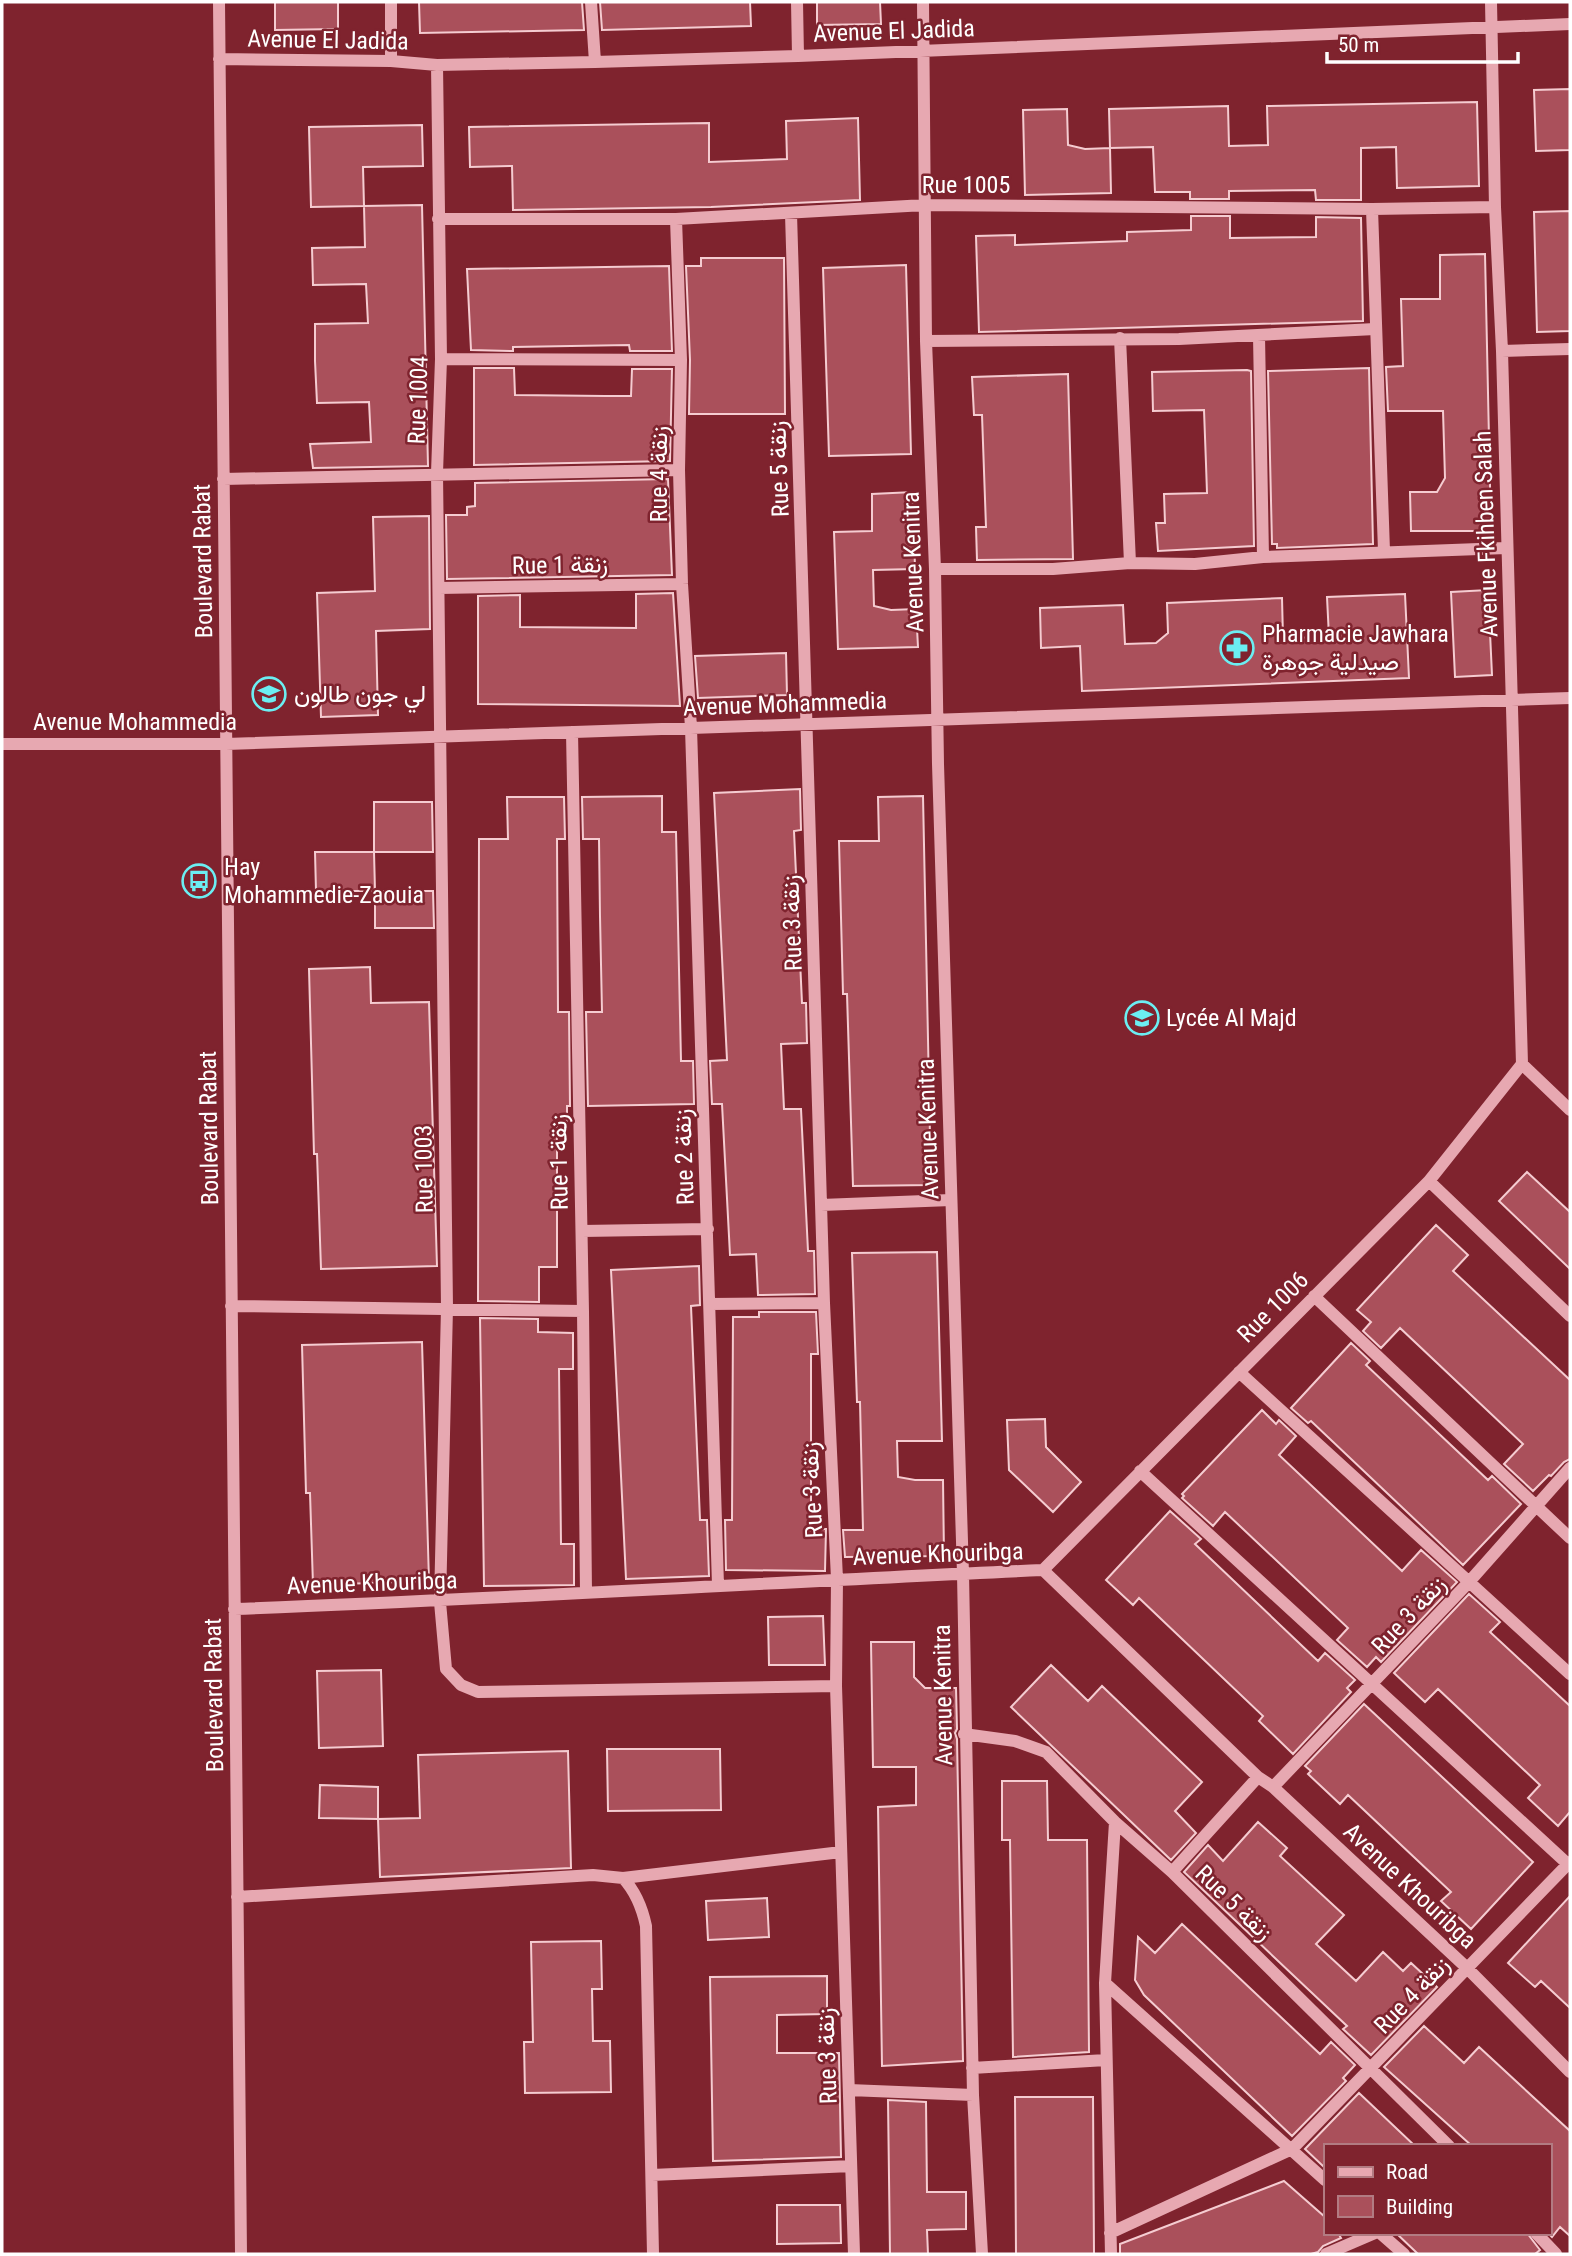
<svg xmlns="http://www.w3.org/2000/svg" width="1572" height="2256" viewBox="0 0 1572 2256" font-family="'Roboto Condensed',Vazirmatn,sans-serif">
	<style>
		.building { fill: #aa505b; stroke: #f5ccd1; stroke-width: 2 }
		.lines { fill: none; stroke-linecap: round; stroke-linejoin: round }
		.minor { stroke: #e7a8b1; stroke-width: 12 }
		.labels { text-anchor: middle; stroke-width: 5; stroke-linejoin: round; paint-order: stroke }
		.street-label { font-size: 24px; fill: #fff; stroke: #7f232e }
		.poi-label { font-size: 24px; fill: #fff; stroke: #7f232e; text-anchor: start }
	</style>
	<rect width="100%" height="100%" fill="#7f232e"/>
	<path class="building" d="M275,2H338V29L275,30Z
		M419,2H582L584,30L420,33Z
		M600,2H750L751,26L602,30Z
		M817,2H880L881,24L817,25Z
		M1570,89V150L1536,151L1534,90Z
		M1477,102L1479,186L1397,188L1396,147L1361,148V200H1316L1315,190L1229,191V199H1190V192H1155L1153,147L1110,148L1109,109L1228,106L1229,146L1268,145L1267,106Z
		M1067,109L1068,145L1085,149L1110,148L1111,193L1025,195L1023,110Z
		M858,118L860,200L711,207L513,210L512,166L470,167L469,127L709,123V162L787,159L786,121Z
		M422,125L423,166L363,167L364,206L311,207L309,127Z
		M422,205L428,466L313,468L310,444L371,442L369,402L317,403L315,361V324L368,323L366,284L313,285L312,248L365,247L364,206Z
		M1570,211V331L1537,332L1534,212Z
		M1191,216H1230V238L1316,237V217L1361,218L1363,321L979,332L976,236L1015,235V245L1127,241V232L1191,230Z
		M1485,254L1491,531H1411L1410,492H1437L1445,478L1443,411H1388L1386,367L1403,366L1401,299H1440V255Z
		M701,258H784L785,414H689L690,360L686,266H701Z
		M906,265L911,454L829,456L823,268Z
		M669,266L672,351H630L629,345L513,347V351L471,350L467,269Z
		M474,368H514L515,395L605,396H631L632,369H672L670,461L474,465Z
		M1369,368L1373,544L1277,548V544H1272L1268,371Z
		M1247,370L1251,371L1254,546L1158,551L1156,523H1165L1164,494L1207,493L1206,464L1204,410L1153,411L1152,372Z
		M1068,374L1073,559L977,560L976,527H986L982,415H974L972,377Z
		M668,479L672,575L447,579L446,515H467V507L475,506V483Z
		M913,492L915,569L873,570L874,606L891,610L916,609L918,647L838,649L834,532L872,531V494Z
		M429,516L430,629L376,631L378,715L321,717L317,593L375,591L373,517Z
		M1488,590L1492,675L1455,677L1451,592Z
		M673,593L680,706L478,704V596L520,595V627L636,628V594Z
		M1405,594L1409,678L1082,691L1080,646L1041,648L1040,608L1123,605L1125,644L1156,643L1168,633L1167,603L1282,598L1283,638L1329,637L1327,597Z
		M786,653L787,695L698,698L695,656Z
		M800,789L801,830L794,831L802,1003H806L807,1043L781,1044L784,1109H801L808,1251H814L815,1294L758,1295L756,1254L730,1255L722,1104H712L710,1061L727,1060L714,793Z
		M662,796V832H676L681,1061H693L694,1104L588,1106L586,1012H602L600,916L599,839H583L582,797Z
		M923,796L931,1185L853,1186L847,994H843L839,841H879L878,797Z
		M507,797H564L565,839H557L558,1012H569L570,1106H567V1123L557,1122V1267H539V1302L478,1301L479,839H508Z
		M374,802H432L433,852H374Z
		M315,852H374L375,891H316Z
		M375,891H433L434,928H375Z
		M370,967L371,1003L429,1002L437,1266L321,1269L317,1154H314L309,969Z
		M1527,1172L1570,1212V1269L1499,1201Z
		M1436,1225L1468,1255L1453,1271L1570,1380V1459L1564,1462L1551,1476L1549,1475L1533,1491L1504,1464L1523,1444L1400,1328L1381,1348L1363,1331L1371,1322L1357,1310Z
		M937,1252L942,1441H897L898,1477L915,1480H943L944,1556L845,1557L843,1530H863L860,1402H857L852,1253Z
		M699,1266L700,1305L691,1306L700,1520H707L709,1576L626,1579L611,1270Z
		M759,1312H816L818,1354H811V1529H826L825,1571L726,1570L725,1520H732L733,1317H759Z
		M480,1318L538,1319V1332L573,1333V1369H559L561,1544H574V1585L484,1586Z
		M422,1342L429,1581L313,1585L310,1493H306L302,1345Z
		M1351,1343L1370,1361L1366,1365L1488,1480L1492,1476L1521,1504L1463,1565L1311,1421L1308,1423L1291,1408Z
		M1262,1410L1276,1424L1279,1420L1296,1436L1279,1455L1402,1571L1421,1550L1457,1582L1381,1662L1376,1657L1367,1667L1337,1640L1348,1628L1225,1512L1213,1526L1182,1498L1184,1496L1182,1494Z
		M1045,1419L1046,1447L1081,1482L1053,1512L1009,1470L1007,1420Z
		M1170,1511L1201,1539L1195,1544L1318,1661L1325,1653L1355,1680L1347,1688L1351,1692L1293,1754L1259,1721L1263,1716L1139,1598L1133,1605L1106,1580Z
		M1469,1594L1500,1622L1490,1632L1570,1706V1812L1558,1826L1528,1798L1540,1785L1438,1689L1425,1702L1394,1673Z
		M823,1616L825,1665H769L768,1617Z
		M871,1642H914V1677L925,1688H956L957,1729L955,1733L957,1739L963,2061L882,2066L878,1807L916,1805V1767H873Z
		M1051,1665L1088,1701L1102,1686L1202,1782L1175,1811L1196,1833L1171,1860L1011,1707Z
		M381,1670L383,1746L319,1748L317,1671Z
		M1364,1704L1533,1862L1471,1929L1441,1901L1451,1892L1348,1795L1340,1804L1308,1774L1311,1771L1305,1766Z
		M607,1749H720L721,1810L608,1811Z
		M568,1751L571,1868L380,1877L378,1819L420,1818L418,1755Z
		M1002,1781H1047L1048,1840H1087L1089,2052L1013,2057L1010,1840H1002Z
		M320,1785L378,1787V1819L319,1818Z
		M1258,1822L1287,1848L1280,1856L1344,1915L1316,1944L1356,1981L1383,1952L1403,1971L1411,1963L1437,1987L1371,2055L1343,2029L1347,2026L1184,1872L1208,1845L1223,1861Z
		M1570,1896V2008L1541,1981L1535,1987L1508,1963Z
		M767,1898L769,1937L708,1940L706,1901Z
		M1182,1924L1320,2054L1331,2042L1355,2065L1343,2078L1346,2081L1292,2136L1144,1995L1135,1980L1138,1937L1155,1953Z
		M601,1941L602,1989H592L593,2041H610L611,2092L525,2093L524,2042H533L531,1942Z
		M827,1976V2014L777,2015V2053H839L841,2157L713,2161L710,1977Z
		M1424,2026L1464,2063L1479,2047L1570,2131V2236L1560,2227L1552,2237L1548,2233L1549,2146H1472L1384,2067Z
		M1359,2093L1415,2146H1325V2168L1305,2149Z
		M1015,2097H1093L1094,2254H1016Z
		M888,2100L926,2102L927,2192H966V2229L927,2230L928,2254H890Z
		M1284,2181L1325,2217V2233H1338L1341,2238L1323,2246L1318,2252L1311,2254H1120V2244Z
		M777,2205H840L841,2243L777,2244Z
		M1396,2233H1527L1540,2250L1535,2254H1418Z"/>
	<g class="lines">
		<path class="minor" d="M219,2L241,2254
			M391,2V61
			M591,2L595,62
			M797,2L798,56
			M923,2L926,341L935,569L938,764L963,1574L973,2095L982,2254
			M1491,2L1495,207L1502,351L1522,1064
			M219,59L391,61L437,65L595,62L798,56L1570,24
			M437,65L441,359L437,473L447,1308L440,1602L446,1669L461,1685L478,1692L836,1686
			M1372,209L1384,551
			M791,214L824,1303L837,1579L836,1686L854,2254
			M438,219H676L925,205L1372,209L1495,207
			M676,219L681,360L679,470L682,584L691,728L718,1585
			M1259,336L1263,557
			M1120,338L1130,563
			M926,341L1179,339L1375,329
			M1502,351L1570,349
			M441,359L681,360
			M223,479L679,470
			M935,569H1053L1130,563L1195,564L1263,557L1506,548
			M439,588L682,584
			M572,732L583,1311L586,1592
			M2,744H226L1570,698
			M1522,1064L1570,1110
			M1429,1181L1570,1316
			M821,1205L951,1200
			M582,1231L708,1229
			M1314,1296L1570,1538
			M710,1304L824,1303
			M231,1306L583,1311
			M1239,1372L1570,1674
			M1140,1471L1570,1866
			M1043,1570L1429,1181L1522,1064
			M234,1609C504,1599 773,1582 1043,1570L1258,1777L1273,1787L1467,1968L1570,2072
			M964,1734L1015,1741L1046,1752L1115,1822L1172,1872L1449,2146
			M1273,1787L1469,1582L1570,1468
			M1172,1872L1258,1777
			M623,1878L841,1852
			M237,1897L593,1875L623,1878C636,1892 642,1907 646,1926L653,2254
			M1105,1983L1325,2180
			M972,2068L1106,2060
			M849,2090L973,2095
			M652,2175L851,2166
			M1110,2233L1292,2149L1570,1862
			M1380,2233L1404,2254
			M1536,2233L1556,2254
			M1111,2254L1105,1983L1115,1822
			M1326,2254L1375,2233"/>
	</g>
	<defs>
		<symbol id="pharmacy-ring" viewBox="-11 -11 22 22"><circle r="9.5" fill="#7f232e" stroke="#6beef2" stroke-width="1.5"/><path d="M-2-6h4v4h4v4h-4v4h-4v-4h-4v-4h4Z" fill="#6beef2"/></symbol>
		<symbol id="school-ring" viewBox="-11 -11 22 22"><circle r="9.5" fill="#7f232e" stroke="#6beef2" stroke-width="1.5"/><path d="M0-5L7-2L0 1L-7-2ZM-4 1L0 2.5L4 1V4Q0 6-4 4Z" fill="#6beef2"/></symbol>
		<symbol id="bus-ring" viewBox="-11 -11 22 22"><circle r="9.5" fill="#7f232e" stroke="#6beef2" stroke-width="1.5"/><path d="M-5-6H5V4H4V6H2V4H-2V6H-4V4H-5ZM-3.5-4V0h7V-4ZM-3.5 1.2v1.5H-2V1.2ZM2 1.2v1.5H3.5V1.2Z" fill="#6beef2"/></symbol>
	</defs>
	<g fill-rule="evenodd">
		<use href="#pharmacy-ring" x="1218" y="629" width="38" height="38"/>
		<use href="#school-ring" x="250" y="675" width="38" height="38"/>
		<use href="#bus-ring" x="180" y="862" width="38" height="38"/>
		<use href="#school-ring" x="1123" y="999" width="38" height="38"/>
	</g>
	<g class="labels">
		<g class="street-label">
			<text transform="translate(894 31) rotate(-2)" y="8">Avenue El Jadida</text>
			<text transform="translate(328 40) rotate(1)" y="8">Avenue El Jadida</text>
			<text x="966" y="193">Rue 1005</text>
			<text transform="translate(418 400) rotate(-88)" y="8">Rue 1004</text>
			<text transform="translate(779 469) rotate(-92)" y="8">Rue 5 زنقة</text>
			<text transform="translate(659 474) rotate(-90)" y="8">Rue 4 زنقة</text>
			<text transform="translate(1486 534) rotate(-92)" y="8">Avenue Fkihben Salah</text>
			<text transform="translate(203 561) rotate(-91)" y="8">Boulevard Rabat</text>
			<text transform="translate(913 562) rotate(-92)" y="8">Avenue Kenitra</text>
			<text transform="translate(560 565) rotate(-1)" y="8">Rue 1 زنقة</text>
			<text transform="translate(785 704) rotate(-2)" y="8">Avenue Mohammedia</text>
			<text x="135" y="730">Avenue Mohammedia</text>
			<text transform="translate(792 923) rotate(-92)" y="8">Rue 3 زنقة</text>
			<text transform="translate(209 1128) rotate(-91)" y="8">Boulevard Rabat</text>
			<text transform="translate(928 1129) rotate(-92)" y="8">Avenue Kenitra</text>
			<text transform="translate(684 1157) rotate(-92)" y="8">Rue 2 زنقة</text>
			<text transform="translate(559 1162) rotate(-91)" y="8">Rue 1 زنقة</text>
			<text transform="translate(424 1169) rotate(-91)" y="8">Rue 1003</text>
			<text transform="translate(1273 1307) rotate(-45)" y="8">Rue 1006</text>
			<text transform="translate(812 1490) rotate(-93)" y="8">Rue 3 زنقة</text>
			<text transform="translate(938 1554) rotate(-2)" y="8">Avenue Khouribga</text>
			<text transform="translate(372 1583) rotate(-2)" y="8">Avenue Khouribga</text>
			<text transform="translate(1409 1615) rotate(-47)" y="8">Rue 3 زنقة</text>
			<text transform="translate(214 1695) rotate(-91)" y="8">Boulevard Rabat</text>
			<text transform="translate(943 1695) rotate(-91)" y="8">Avenue Kenitra</text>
			<text transform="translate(1410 1886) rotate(43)" y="8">Avenue Khouribga</text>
			<text transform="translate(1234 1903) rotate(44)" y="8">Rue 5 زنقة</text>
			<text transform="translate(1412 1995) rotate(-46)" y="8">Rue 4 زنقة</text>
			<text transform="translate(827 2056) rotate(-92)" y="8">Rue 3 زنقة</text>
		</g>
		<g class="poi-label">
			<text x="1262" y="642">Pharmacie Jawhara<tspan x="1262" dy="28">صيدلية جوهرة</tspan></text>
			<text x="294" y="702">لي جون طالون</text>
			<text x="224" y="875">Hay<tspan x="224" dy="28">Mohammedie-Zaouia</tspan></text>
			<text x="1166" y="1026">Lycée Al Majd</text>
		</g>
	</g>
	<rect width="1572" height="2256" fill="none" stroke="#ffffff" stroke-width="7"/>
	<rect x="1324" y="2144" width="228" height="91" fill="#7f232e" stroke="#b27b82" stroke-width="2"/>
	<rect x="1338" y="2167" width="35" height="10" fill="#e7a8b1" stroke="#b27b82" stroke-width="2"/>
	<text x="1386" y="2179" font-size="21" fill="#ffffff">Road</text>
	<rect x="1338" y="2196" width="35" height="21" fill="#aa505b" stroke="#b27b82" stroke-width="2"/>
	<text x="1386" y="2214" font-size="21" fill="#ffffff">Building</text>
	<path d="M1327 52v10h191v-10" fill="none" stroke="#ffffff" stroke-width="3.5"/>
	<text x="1338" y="52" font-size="21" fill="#ffffff" stroke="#7f232e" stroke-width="5" paint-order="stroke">50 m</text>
</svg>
